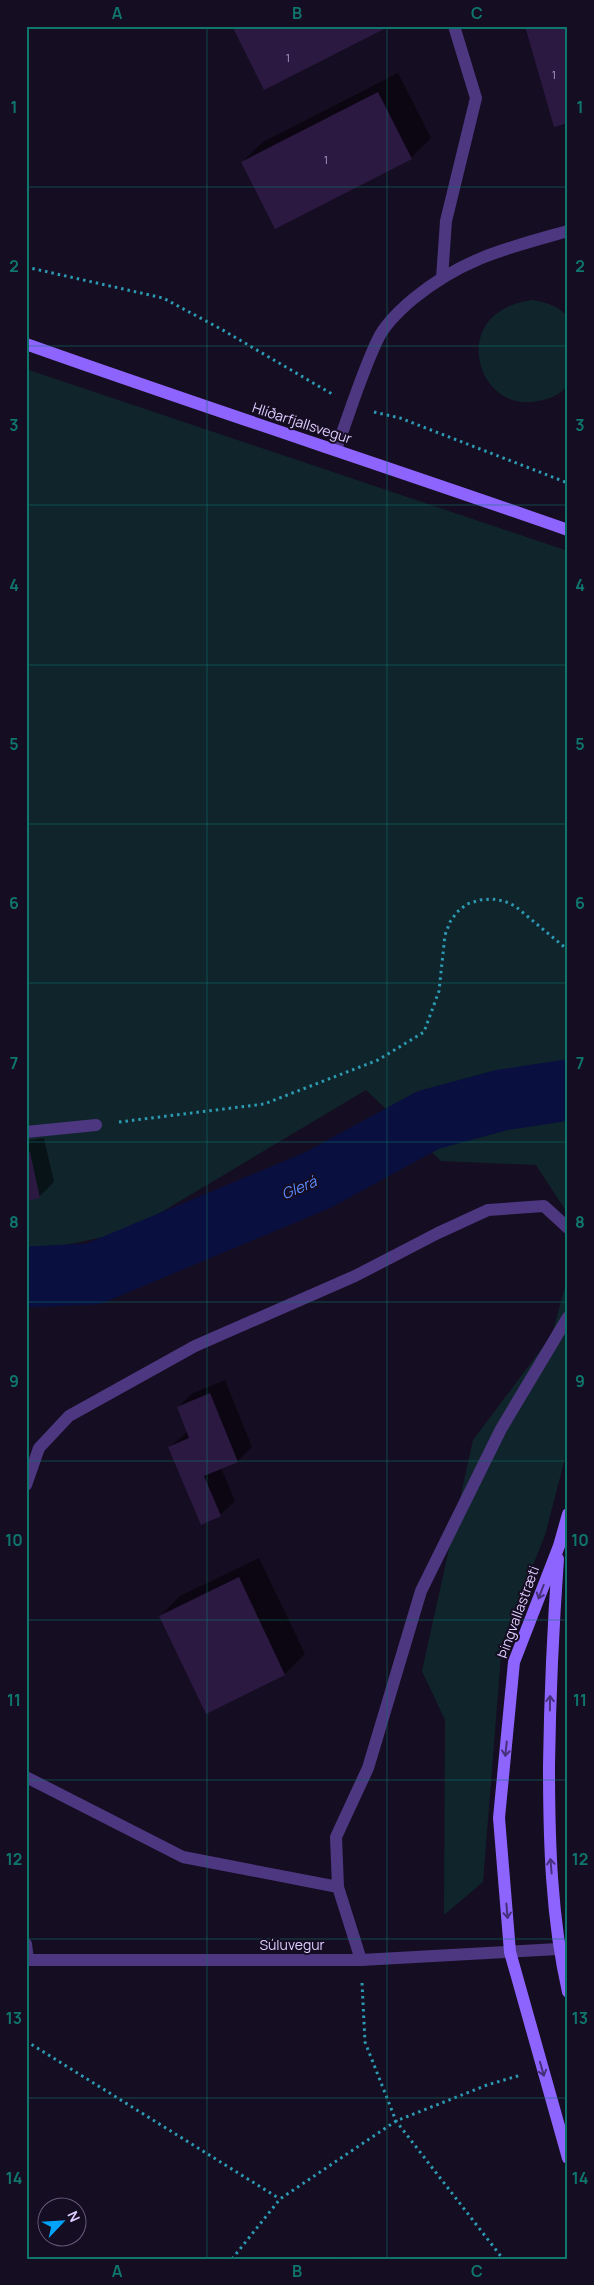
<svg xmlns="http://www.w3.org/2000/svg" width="594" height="2285" viewBox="0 0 594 2285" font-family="Manrope,sans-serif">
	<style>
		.green { fill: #10252b }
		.shadow { fill: #0007 }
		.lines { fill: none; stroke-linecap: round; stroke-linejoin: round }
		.river { stroke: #090f3e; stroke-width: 61 }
		.building { fill: #2b1942 }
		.path { stroke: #2d9ab3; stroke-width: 3; stroke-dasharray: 2.5 4; stroke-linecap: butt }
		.service { stroke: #4c3780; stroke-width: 12 }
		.minor { stroke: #4c3780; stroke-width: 12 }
		.tertiary { stroke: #4c3780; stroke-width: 12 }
		.secondary { stroke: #8e64ff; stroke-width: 12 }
		.oneway { stroke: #45307a }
		.grid { fill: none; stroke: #0f766e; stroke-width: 1; stroke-opacity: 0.55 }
		.labels { text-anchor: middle; stroke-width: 4; stroke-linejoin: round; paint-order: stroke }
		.number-label { font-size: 11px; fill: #b2a0d0 }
		.street-label { font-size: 14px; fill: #dfcdff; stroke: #150d21 }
		.water-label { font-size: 15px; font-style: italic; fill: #5b8bff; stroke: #150d21 }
		.neatline { fill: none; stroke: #0f766e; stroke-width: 2 }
		.grid-label { font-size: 16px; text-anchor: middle; font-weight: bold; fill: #0f766e }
	</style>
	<rect width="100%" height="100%" fill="#150d21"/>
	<path class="green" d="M532,300C545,302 559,306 568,317V385C560,395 550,399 538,401C477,415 445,312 532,300Z
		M26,369L568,551V1214L536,1165L441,1161L366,1090L128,1232L26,1253Z
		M568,1275V1447L545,1535L502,1643L483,1882L444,1915L445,1720L422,1671L473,1440L552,1335Z"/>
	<path class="shadow" d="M398,73L431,138L411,158L242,162L263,142Z
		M44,1138L54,1182L39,1197L26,1199V1141Z
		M225,1380L252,1447L238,1461L221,1468L235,1501L220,1515L170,1447L188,1431L178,1407L193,1393Z
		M259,1558L305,1654L285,1674L207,1712L160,1616L180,1596Z
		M344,2256L348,2259H340Z"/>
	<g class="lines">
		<path class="river" d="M26,1277L93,1274L318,1180L428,1120L502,1100L568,1090"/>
	</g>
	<path class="building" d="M232,26H390L264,90Z
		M525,26H568V123L554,127Z
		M378,92L412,159L275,229L241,162Z
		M26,1152H30L40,1198L26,1201Z
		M210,1393L238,1462L204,1476L221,1516L201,1525L168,1447L189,1438L177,1407Z
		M239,1577L285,1675L206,1714L159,1616Z"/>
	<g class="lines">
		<path class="path" d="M26,267L163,298L221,329L332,394
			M374,412L400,418L568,483
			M119,1122L264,1104L378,1060L424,1032L439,991L445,935L450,922L457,912L467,904L480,900L492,899L504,901L515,906L568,950
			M362,1983L365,2042L396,2121L503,2259
			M26,2041L280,2199
			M232,2259L280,2199L396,2121L487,2085L521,2075"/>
		<path class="service" d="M442,278L446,221L476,98L454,26
			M26,1485L39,1448L69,1416L195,1346L355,1276L438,1233L488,1210L544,1206L568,1228
			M26,1777L183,1857L338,1887
			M26,1944L28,1960
			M361,1960L338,1887L336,1837L368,1768L421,1591L501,1429L568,1317"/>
		<path class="minor" d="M336,449C350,413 361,374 378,339C385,324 400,310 413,299C463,258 507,248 568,231
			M26,1132L96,1125"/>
		<path class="tertiary" d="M26,1960H361L558,1949"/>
		<path class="secondary" d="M26,344C206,408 388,467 568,530
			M568,1514L559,1546L514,1662L499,1818L510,1952L568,2158
			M558,1559C553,1628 550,1696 549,1765C549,1841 551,1917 568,1992"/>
	</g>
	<defs><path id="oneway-shaft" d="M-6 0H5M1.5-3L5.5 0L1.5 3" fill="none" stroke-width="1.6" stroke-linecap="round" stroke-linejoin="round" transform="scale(1.25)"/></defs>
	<g class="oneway">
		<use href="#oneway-shaft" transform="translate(541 1592) rotate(111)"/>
		<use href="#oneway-shaft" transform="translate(550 1703) rotate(-89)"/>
		<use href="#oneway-shaft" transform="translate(506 1749) rotate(96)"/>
		<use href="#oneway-shaft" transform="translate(551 1866) rotate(-95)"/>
		<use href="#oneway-shaft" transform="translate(507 1911) rotate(85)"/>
		<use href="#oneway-shaft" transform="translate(542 2069) rotate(74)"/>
	</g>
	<path class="grid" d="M207,26V2259M387,26V2259M26,187H568M26,346H568M26,505H568M26,665H568M26,824H568M26,983H568M26,1142H568M26,1302H568M26,1461H568M26,1620H568M26,1780H568M26,1939H568M26,2098H568"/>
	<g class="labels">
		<g class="number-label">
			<text x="288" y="62">1</text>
			<text x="554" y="79">1</text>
			<text x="326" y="164">1</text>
		</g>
		<g class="street-label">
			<text transform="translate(302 423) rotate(18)" y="5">Hlíðarfjallsvegur</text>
			<text transform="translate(518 1612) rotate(-70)" y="5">Þingvallastræti</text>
			<text x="292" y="1950">Súluvegur</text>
		</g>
		<g class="water-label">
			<text transform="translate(299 1188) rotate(-23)" y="5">Glerá</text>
		</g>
	</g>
	<rect width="594" height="2285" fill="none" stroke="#150d21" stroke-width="55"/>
	<g transform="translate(62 2222) rotate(65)"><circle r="24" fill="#150d21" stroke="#665a7a"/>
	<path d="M0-4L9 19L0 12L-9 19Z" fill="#00a3f8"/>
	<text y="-8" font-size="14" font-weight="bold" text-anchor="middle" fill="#dfcdff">N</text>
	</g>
	<rect x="28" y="28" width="538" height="2230" class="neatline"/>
	<g class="grid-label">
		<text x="117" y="19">A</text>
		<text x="297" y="19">B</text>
		<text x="477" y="19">C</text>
		<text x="14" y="113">1</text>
		<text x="580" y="113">1</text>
		<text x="14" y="272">2</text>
		<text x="580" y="272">2</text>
		<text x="14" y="431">3</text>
		<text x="580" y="431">3</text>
		<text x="14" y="591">4</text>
		<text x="580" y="591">4</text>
		<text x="14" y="750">5</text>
		<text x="580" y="750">5</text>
		<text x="14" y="909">6</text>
		<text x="580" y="909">6</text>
		<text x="14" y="1069">7</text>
		<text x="580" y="1069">7</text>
		<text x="14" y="1228">8</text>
		<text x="580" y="1228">8</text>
		<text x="14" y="1387">9</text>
		<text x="580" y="1387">9</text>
		<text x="14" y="1546">10</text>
		<text x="580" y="1546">10</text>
		<text x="14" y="1706">11</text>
		<text x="580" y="1706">11</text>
		<text x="14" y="1865">12</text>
		<text x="580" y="1865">12</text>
		<text x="14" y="2024">13</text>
		<text x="580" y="2024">13</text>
		<text x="14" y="2184">14</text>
		<text x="580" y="2184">14</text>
		<text x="117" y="2277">A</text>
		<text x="297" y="2277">B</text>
		<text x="477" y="2277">C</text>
	</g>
</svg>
